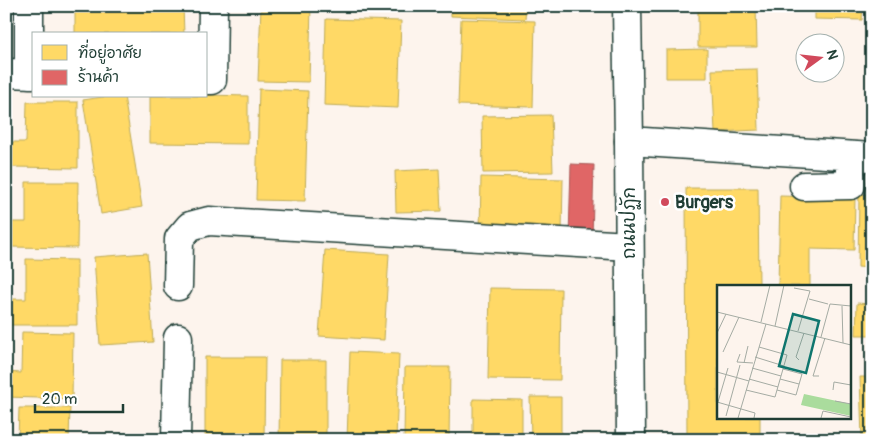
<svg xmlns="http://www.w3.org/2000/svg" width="878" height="446" viewBox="0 0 878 446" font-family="Pangolin,'Playpen Sans Thai',sans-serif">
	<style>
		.homes { fill: #ffd966; stroke: #bcaa57 }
		.shops { fill: #e06666; stroke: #a65a57 }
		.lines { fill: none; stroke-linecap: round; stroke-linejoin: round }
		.minor-casing { stroke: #1f3d34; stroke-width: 31 }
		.major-casing { stroke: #1f3d34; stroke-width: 31 }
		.minor { stroke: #fff; stroke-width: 28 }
		.major { stroke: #fff; stroke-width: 28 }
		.poi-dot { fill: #d1495b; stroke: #fff; stroke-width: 2 }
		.labels { text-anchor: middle; stroke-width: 5; stroke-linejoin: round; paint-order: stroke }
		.poi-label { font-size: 18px; font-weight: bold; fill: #1f3d34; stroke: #fff; text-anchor: start }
		.street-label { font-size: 18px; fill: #1f3d34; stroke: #fff }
		.inset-road { fill: none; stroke: #a4aba3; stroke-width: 1 }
		.view { fill: #0f766e; fill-opacity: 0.15; stroke: #0f766e; stroke-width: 2.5 }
		.inset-edge { fill: none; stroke: #1f3d34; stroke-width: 2.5 }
	</style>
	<rect width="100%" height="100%" fill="#fdf4ed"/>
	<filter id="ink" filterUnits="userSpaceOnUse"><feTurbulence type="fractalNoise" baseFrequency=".02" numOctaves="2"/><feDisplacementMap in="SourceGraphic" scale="10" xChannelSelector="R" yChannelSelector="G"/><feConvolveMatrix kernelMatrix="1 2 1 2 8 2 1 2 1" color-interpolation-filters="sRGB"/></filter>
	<g filter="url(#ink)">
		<path class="homes" d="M75,6H183L184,34H75Z
			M261,6H311L309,82L258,81Z
			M325,6H399V12L325,10Z
			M451,6H526L525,19L451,16Z
			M698,6H756L757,47H698Z
			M815,6H863L862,20L815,19Z
			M326,19L401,21L398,108L324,105Z
			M461,19L535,21L533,107L458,105Z
			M707,49V78H666V50Z
			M757,69L759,130L715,132L712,70Z
			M259,89L308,91L305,201L256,200Z
			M206,95L248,96V144L150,143V96H206Z
			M109,96H124L142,207L101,214L83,100Z
			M27,102H78V168L11,167V142H26Z
			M551,115L553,172L483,173L482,116Z
			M439,169L441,211L396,212L395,171Z
			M481,177L563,179L562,233L480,232Z
			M26,182H78L77,248L10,247V222H26Z
			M686,188H758L759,286H718V417H760V440H687Z
			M859,194L872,195V335H856L857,303L870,304V268L858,267Z
			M780,196L855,198L854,250L810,249V286H778Z
			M325,250L389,254L384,340L319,336Z
			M147,253L153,342L100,345L94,257Z
			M26,259L77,260V325H10L11,299H26Z
			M490,288L561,289L560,380L488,379Z
			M22,332L73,333L72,399L6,397V372L21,373Z
			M350,352L399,354L396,440H347Z
			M205,357H265L264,440H205Z
			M280,360H326V440H279Z
			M405,367H450L449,440H404Z
			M860,377H872V440H862Z
			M530,397H561V440H531Z
			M473,399L522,400V440H473Z
			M19,408H70L69,440H18Z"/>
		<path class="shops" d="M571,164L594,165L592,239L569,238Z"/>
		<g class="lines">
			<defs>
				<path id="minor" d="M6,73L34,74
					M29,74V6
					M206,80H212L213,6
					M629,141L872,157
					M804,186L851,185V156
					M178,286L179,239L190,226L209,221L629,246
					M176,440L178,338"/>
				<path id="major" d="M627,6L629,141L631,440"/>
			</defs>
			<use href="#minor" class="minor-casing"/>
			<use href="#major" class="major-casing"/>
			<use href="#minor" class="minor"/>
			<use href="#major" class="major"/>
		</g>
	</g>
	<circle class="poi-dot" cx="665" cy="202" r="5"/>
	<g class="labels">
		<g class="poi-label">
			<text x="675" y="208">Burgers</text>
		</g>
		<g class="street-label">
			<text transform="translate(629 223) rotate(-90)" y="6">ถนนปฏัก</text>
		</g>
	</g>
	<g transform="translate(717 285)">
		<rect width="134" height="134" fill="#fdf4ed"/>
		<path d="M87,109L134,119V131L84,120Z" fill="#aadc9d"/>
		<path class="inset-road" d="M77,3L93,6L81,46M92,14L111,19M125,21L126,58M0,27L134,60M44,37L53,0M58,41L67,0M0,48L9,29M104,52L113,19L134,21M6,67L22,32M23,69L20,77L36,78M38,72L67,81M82,75L79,72L87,48M27,78L31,61M35,83L64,91M0,87L32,96M102,91H96L108,53M32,94L61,102M63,94L82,99M29,105L58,112L70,70L42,62M60,105L79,110L85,89L66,84M116,105L117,97L134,100M118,116L134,119M0,117L38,128L37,133M1,117L11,83M9,131L23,80M21,133L49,39M104,133L106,126L134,132"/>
		<path class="view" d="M76,29L102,36L89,88L62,81Z"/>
		<rect width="134" height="134" class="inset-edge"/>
	</g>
	<rect width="878" height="446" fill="none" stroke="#fff" stroke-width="25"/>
	<rect x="12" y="12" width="853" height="421" fill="none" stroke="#1f3d34" stroke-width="2" filter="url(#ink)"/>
	<rect x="32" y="32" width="175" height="65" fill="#ffffff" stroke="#a5b1ae"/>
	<rect x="42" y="45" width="25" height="15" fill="#ffd966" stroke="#a5b1ae"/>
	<text x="78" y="58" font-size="15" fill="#1f3d34">ที่อยู่อาศัย</text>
	<rect x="42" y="70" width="25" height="15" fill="#e06666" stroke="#a5b1ae"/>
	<text x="78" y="82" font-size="15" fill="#1f3d34">ร้านค้า</text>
	<g transform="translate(820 58) rotate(75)"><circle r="24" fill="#ffffff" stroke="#a5b1ae"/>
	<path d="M0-4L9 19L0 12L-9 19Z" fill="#d1495b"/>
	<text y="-8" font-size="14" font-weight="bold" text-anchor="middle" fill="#1f3d34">N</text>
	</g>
	<path d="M35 404v8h88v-8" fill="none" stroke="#1f3d34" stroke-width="2.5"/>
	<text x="42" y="404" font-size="15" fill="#1f3d34" stroke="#ffffff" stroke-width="4" paint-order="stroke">20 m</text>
</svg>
